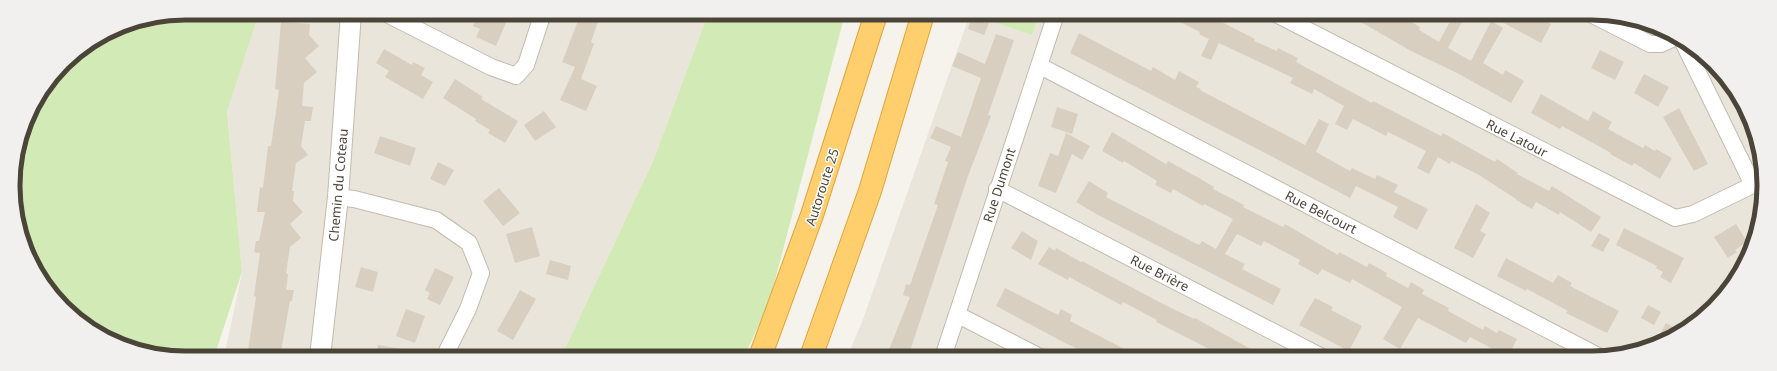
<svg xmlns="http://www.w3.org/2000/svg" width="1777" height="371" viewBox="0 0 1777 371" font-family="'Noto Sans',sans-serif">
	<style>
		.residential { fill: #eae5da }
		.green { fill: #d2eab5 }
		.building { fill: #d8cfc1 }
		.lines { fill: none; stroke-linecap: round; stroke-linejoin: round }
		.minor-casing { stroke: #c2bbae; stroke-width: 18 }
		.tertiary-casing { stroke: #c2bbae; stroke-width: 22 }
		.motorway-casing { stroke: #e0a43c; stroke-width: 24 }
		.minor { stroke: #fff; stroke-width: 16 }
		.tertiary { stroke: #fff; stroke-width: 20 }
		.motorway { stroke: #ffcf6e; stroke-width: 22 }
		.labels { text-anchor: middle; stroke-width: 3; stroke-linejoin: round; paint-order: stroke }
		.street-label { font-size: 13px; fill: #4b4439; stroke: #fff }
		.rim { fill: none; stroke: #4b4439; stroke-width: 5 }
	</style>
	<rect width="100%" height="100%" fill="#f6f3ec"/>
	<path class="residential" d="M259,13L708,14L654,159L561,357H224L242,273L227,109Z
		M970,14H1614L1678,36L1728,80L1758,141L1763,208L1746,262L1713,308L1668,340L1603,358L847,357L862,322Z"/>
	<path class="green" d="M186,13H259L227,111L242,272L214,357H163L99,335L56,299L22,241L13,174L26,119L64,63L120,26Z
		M708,14H845L769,303L744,357H561L654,159Z
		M971,14H1039L1032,35Z"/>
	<path class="building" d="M479,13H507L505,19L507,20L496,46L476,37L480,29L473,26Z
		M581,13H601L591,42L594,44L581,79L597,86L586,111L560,100L575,67L562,62Z
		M1164,14H1206L1255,39L1254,41L1277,51L1278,48L1298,58L1296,62L1372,103L1373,101L1441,136L1443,133L1495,162L1497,159L1518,173L1517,174L1549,191L1552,186L1601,217L1591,232L1560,212L1559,215L1536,202L1532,209L1516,200V199L1479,175L1451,161L1450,164L1438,157L1429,174L1417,168L1426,151L1388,132L1386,136L1353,119L1347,130L1335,124L1344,106L1314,89L1312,94L1290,83L1293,78L1219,43L1211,60L1201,56L1209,39L1199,34L1200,32Z
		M1347,14H1407L1405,18L1420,27L1419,30L1439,42L1454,14H1458L1464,18L1448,48L1471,61L1491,21L1503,28L1483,63L1503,75L1505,70L1524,81L1511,103L1457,73L1411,51Z
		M1487,14H1534L1551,24L1541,43Z
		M972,17L989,23L984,35L968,29Z
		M281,22L310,24L309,35L319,46L305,58L317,72L304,83L302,106L313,107L311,121H305L301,146L308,155L296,163L292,191H294L293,201L303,212L290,224L301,238L290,247L286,273L288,274L286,290H294L292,301H290L280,357H247L256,297L254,296L260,253L254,252L256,241H259L265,212H257L260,187L263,188L268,146H271L279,90L275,89Z
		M1079,33L1151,71L1153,67L1175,80L1179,71L1199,82L1196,87L1201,89L1200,90L1305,145L1319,119L1329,124L1316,152L1350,171L1352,168L1375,179L1377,175L1398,185L1394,192L1428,209L1417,230L1393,217L1398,207L1356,186L1350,198L1269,155L1070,53Z
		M996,34L1014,40L988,115L991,116L968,176L908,357H886L910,297L903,295L906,284L910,285L938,205L934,204L948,162L945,161L951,147L930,138L936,126L961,137L981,78L952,66L958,52L985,64Z
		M384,49L412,65L413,62L425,68L421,75L433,82L423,99L385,77L389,71L376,63Z
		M1600,50L1624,62L1615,80L1591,68Z
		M1644,74L1669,87L1658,107L1634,93Z
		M455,79L483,97L481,99L518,121L505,143L488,133L490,130L475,121L476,119L443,98Z
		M1541,94L1588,121L1593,111L1612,122L1608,129L1643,148L1645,145L1655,151L1656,149L1672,158L1660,179L1634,163L1632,166L1610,154L1611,153L1562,126L1560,129L1531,113Z
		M1057,107L1078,114L1072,134L1051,127Z
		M1679,108L1708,164L1694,171L1663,117Z
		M544,111L556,127L535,141L524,125Z
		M1112,132L1166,164L1168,161L1199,178L1214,187L1213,189L1244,205L1243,207L1283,227L1285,224L1338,255L1339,252L1367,267L1369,263L1387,273L1386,276L1408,288L1411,282L1424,290L1422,294L1449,308L1448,311L1483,330L1485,326L1497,333L1499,330L1517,339L1508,357L1470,337L1466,343L1418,318L1400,349L1383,339L1402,307L1352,279L1350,283L1322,269L1318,275L1298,264L1300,260L1264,241L1261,246L1237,234L1225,254L1245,264L1242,269L1281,289L1273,305L1098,215L1076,202L1089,181L1108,193L1106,197L1199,245L1202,241L1216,249L1233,219L1204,204L1203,206L1173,189L1171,193L1155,185L1157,181L1124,161L1123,163L1102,151Z
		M1066,133L1090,146L1082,160L1072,154L1056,193L1038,186L1050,153L1058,156Z
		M380,136L416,148L410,166L374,153Z
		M438,162L454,170L445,186L430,179Z
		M499,188L520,213L503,226L483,201Z
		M1476,204L1490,213L1480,231L1486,234L1473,258L1454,248Z
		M1736,224L1747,242L1735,250L1737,252L1728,258L1714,237Z
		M532,227L540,256L515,263L506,234Z
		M1624,228L1684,258L1671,283L1660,277L1663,272L1656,268L1657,266L1616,245Z
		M1022,231L1038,241L1031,260L1011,248Z
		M1599,233L1610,239L1603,252L1591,246Z
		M1049,247L1055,251L1056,248L1081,262L1082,261L1165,305L1194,319L1195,318L1265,357H1225L1156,322L1157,320L1123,302L1121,305L1069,277L1068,280L1038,264Z
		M1506,258L1553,283L1558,275L1572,283L1570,286L1619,311L1607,333L1566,313L1568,311L1527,289L1526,291L1497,276Z
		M550,260L571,266L568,280L546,274Z
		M361,267L378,272L373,292L355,287Z
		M435,268L454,277L440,305L427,299L430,293L425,290Z
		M1005,288L1058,315L1061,309L1072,315L1070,321L1140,357H1095L1065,343L996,306Z
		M520,290L536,299L513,340L497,331Z
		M1315,298L1333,307L1331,310L1362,326L1349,351L1299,325Z
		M1648,305L1661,312L1654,325L1641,318Z
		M406,309L425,316L415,343L396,336Z
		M1666,323L1681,331L1668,340L1655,344Z
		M378,345L413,351V357H376Z"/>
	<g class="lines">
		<defs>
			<path id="minor" d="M385,13L491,67L516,76L526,65L543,13
				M1276,14L1675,218L1693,214L1761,181
				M1591,14L1650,44H1661L1678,36
				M1682,40L1753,185
				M1040,66L1602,358
				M997,189L1322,357
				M338,197L354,199L436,220L469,243L481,273L468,309L444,357
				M958,315L1040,357
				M943,357L1056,14"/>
			<path id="tertiary" d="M320,357L338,197L351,13"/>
			<path id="motorway" d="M760,357L812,215L876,14
				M811,357L870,191L923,14"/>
		</defs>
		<use href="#minor" class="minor-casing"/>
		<use href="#tertiary" class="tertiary-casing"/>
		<use href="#motorway" class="motorway-casing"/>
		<use href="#minor" class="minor"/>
		<use href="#tertiary" class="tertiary"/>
		<use href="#motorway" class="motorway"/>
	</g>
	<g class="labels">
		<g class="street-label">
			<text transform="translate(1517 138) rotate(27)" y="5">Rue Latour</text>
			<text transform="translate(338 185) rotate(-85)" y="5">Chemin du Coteau</text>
			<text transform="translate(999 185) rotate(-72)" y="5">Rue Dumont</text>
			<text transform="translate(822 187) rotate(-72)" y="5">Autoroute 25</text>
			<text transform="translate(1321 212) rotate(27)" y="5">Rue Belcourt</text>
			<text transform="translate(1160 273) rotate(27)" y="5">Rue Brière</text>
		</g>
	</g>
	<path d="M0 0H1777V371H0ZM185 20H1592A165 165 0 0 1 1757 185V186A165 165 0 0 1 1592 351H185A165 165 0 0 1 20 186V185A165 165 0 0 1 185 20Z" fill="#f1f0ef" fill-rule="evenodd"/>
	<path class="rim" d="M185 20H1592A165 165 0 0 1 1757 185V186A165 165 0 0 1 1592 351H185A165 165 0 0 1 20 186V185A165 165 0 0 1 185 20Z"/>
</svg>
